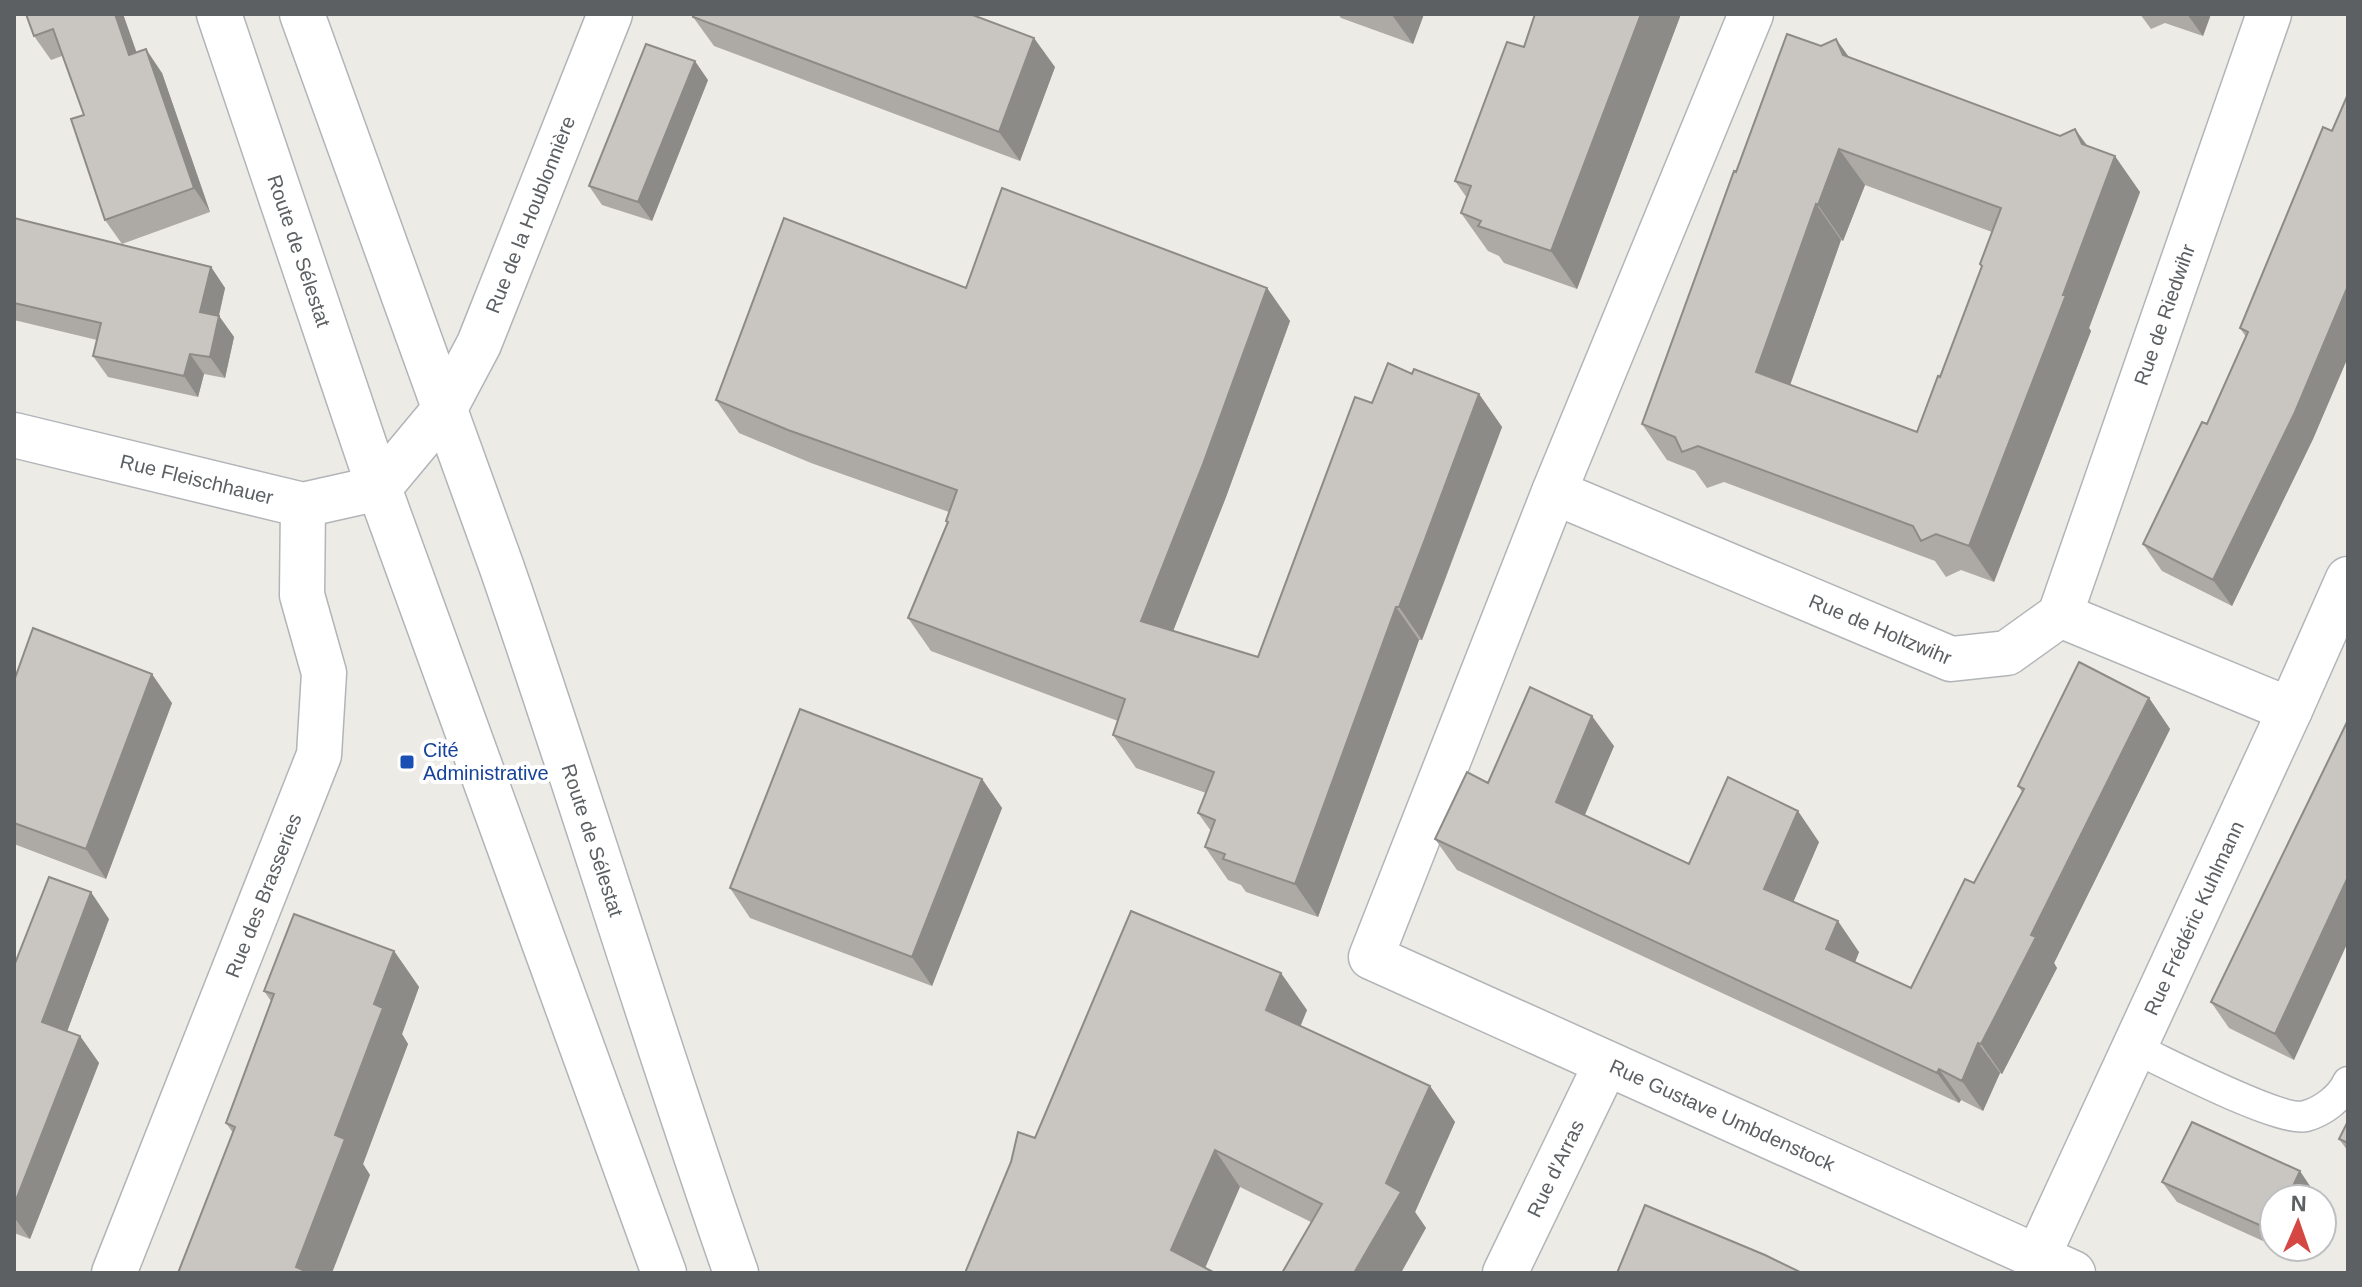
<svg xmlns="http://www.w3.org/2000/svg" width="2362" height="1287" viewBox="0 0 2362 1287" font-family="Helvetica,sans-serif">
	<style>
		.lines { fill: none; stroke-linecap: round; stroke-linejoin: round }
		.lane-casing { stroke: #b2b5b8; stroke-width: 33 }
		.street-casing { stroke: #b2b5b8; stroke-width: 47 }
		.secondary-casing { stroke: #b1b4b8; stroke-width: 47 }
		.lane { stroke: #fff; stroke-width: 30 }
		.street { stroke: #fff; stroke-width: 44 }
		.secondary { stroke: #fff; stroke-width: 44 }
		.wall { fill: #adaaa6; fill-rule: evenodd }
		.shaded-wall { fill: #8d8b87 }
		.building { fill: #c9c6c1; stroke: #8d8b87; stroke-width: 2; fill-rule: evenodd }
		.transit-dot { fill: #1a4fb4; stroke: #fff; stroke-width: 3 }
		.labels { text-anchor: middle; stroke-width: 8; stroke-linejoin: round; paint-order: stroke }
		.street-label { font-size: 20px; fill: #5c6063; stroke: #fff }
		.transit-label { font-size: 20px; fill: #164399; stroke: #fff; text-anchor: start }
	</style>
	<rect width="100%" height="100%" fill="#edebe5"/>
	<g class="lines">
		<defs>
			<path id="lane" d="M2134,1048C2165,1062 2280,1123 2306,1116C2324,1111 2341,1097 2348,1082"/>
			<g id="street">
				<path id="s1" d="M1751,14L1554,492L1371,957L2073,1273"/>
				<path id="s2" d="M444,410L479,344L610,14"/>
				<path id="s3" d="M1554,492L1951,659L2007,653L2060,615L2290,710"/>
				<path id="s4" d="M2060,615L2269,14"/>
				<path id="s5" d="M2038,1256L2290,710L2348,579"/>
				<path id="s6" d="M114,1273L319,755L324,673L302,595L303,505"/>
				<path id="s7" d="M1505,1273L1606,1064"/>
			</g>
			<g id="secondary">
				<path id="s8" d="M219,14L379,488L664,1273"/>
				<path id="s9" d="M302,14C367,199 437,383 502,568C583,802 654,1039 736,1273"/>
				<path id="s10" d="M14,435L303,505L379,488"/>
				<path d="M379,488L444,410"/>
			</g>
		</defs>
		<use href="#lane" class="lane-casing"/>
		<use href="#street" class="street-casing"/>
		<use href="#secondary" class="secondary-casing"/>
		<use href="#lane" class="lane"/>
		<use href="#street" class="street"/>
		<use href="#secondary" class="secondary"/>
	</g>
	<path class="wall" d="M26,14H123L136,52L162,73L210,212L122,244L105,220L84,115L62,56L51,60L34,36Z
		M1338,14H1424L1413,44L1341,18Z
		M1535,14H1681L1577,289L1504,263L1499,256L1488,251L1461,213L1467,198L1455,181L1524,47Z
		M2140,14H2211L2203,36L2165,23L2151,29Z
		M693,17L1055,67L1020,161L714,46Z
		M1849,58L2060,136L2075,129L2087,145L2140,192L2089,328L2091,331L1994,582L1961,570L1946,577L1935,561L1724,482L1707,488L1695,471L1667,460L1642,424ZM1865,185L1992,232L1980,264L1982,267L1940,377L1917,432L1790,385L1841,240L1843,241Z
		M708,80L652,221L602,205L589,186Z
		M2348,94V357L2313,439L2232,606L2162,571L2143,544L2207,424L2246,337L2240,328L2332,131Z
		M14,218L211,267L225,288L219,316L234,337L225,378L204,374L198,397L108,377L93,356L97,340L14,320Z
		M966,288H1267L1290,321L1226,497L1173,631L1258,657L1372,403L1412,374L1479,394L1502,427L1448,572L1422,640H1419L1318,917L1246,892L1241,885L1228,880L1205,847L1211,831L1198,813L1206,793L1136,768L1113,735L1118,721L931,651L908,618L947,523L946,521L949,512L811,463L739,433L716,400Z
		M14,681L172,703L106,879L14,844Z
		M2149,698L2170,729L2054,963L2057,968L2002,1074L2000,1073L1983,1111L1961,1100L1959,1103L1457,870L1435,839L1488,783L1614,746L1585,815L1689,864L1819,842L1793,902L1859,952L1855,962L1911,988L1974,883L2023,793L2018,786Z
		M2348,720L2294,1060L2229,1028L2211,1002Z
		M982,779L1002,808L932,986L750,918L730,888Z
		M109,919L67,1031L80,1036L99,1063L30,1239L14,1233V966Z
		M394,951L419,987L402,1034L408,1044L363,1164L370,1175L233,1133L226,1123L271,1001L264,991Z
		M1307,1010L1300,1026L1430,1086L1455,1122L1415,1212L1426,1228L1311,1222L1240,1187L965,1273L1035,1138Z
		M2348,1121V1151L2339,1139Z
		M2162,1182L2314,1192L2274,1199V1246L2177,1202Z"/>
	<path class="shaded-wall" d="M115,14H123L146,79L129,55Z
		M1393,14H1424L1413,44L1392,15Z
		M1641,14H1681L1577,289L1551,251Z
		M2187,14H2211L2203,36Z
		M1034,38L1055,67L1020,161L999,132Z
		M1836,39L1862,75L1843,55Z
		M146,49L162,73L210,212L194,188Z
		M695,61L708,80L652,221L638,202Z
		M2075,129L2100,165L2115,156L2140,192L2089,328L2091,331L1994,582L1969,546L2082,144Z
		M1839,149L1865,185L1843,241L1818,205Z
		M1816,204L1841,240L1782,408L1756,372Z
		M211,267L225,288L215,332L200,312Z
		M2348,286V357L2313,439L2232,606L2213,580Z
		M1267,288L1290,321L1226,497L1164,654L1141,621Z
		M219,316L234,337L225,378L210,357Z
		M190,354L204,374L198,397L184,376Z
		M1479,394L1502,427L1422,640L1399,607Z
		M1396,607L1419,640L1318,917L1295,884Z
		M152,674L172,703L106,879L86,849Z
		M2149,698L2170,729L2054,963L2057,968L2002,1074L1981,1044L2031,935Z
		M1592,716L1614,746L1577,833L1556,802Z
		M982,779L1002,808L932,986L912,957Z
		M1798,811L1819,842L1786,919L1764,889Z
		M2348,877V942L2294,1060L2275,1034Z
		M91,892L109,919L61,1048L42,1022Z
		M1838,921L1859,952L1848,980L1826,949Z
		M394,951L419,987L402,1034L408,1044L363,1164L370,1175L332,1273H300L296,1267L374,1004Z
		M1281,973L1307,1010L1292,1047L1266,1010Z
		M80,1036L99,1063L30,1239L14,1217V1205Z
		M1978,1043L2000,1073L1983,1111L1962,1081Z
		M1939,1069L1961,1100L1959,1103L1937,1073Z
		M1430,1086L1455,1122L1415,1212L1426,1228L1401,1273H1354L1386,1183Z
		M1215,1150L1240,1187L1203,1273L1171,1250Z
		M2300,1171L2314,1192L2311,1199H2287Z"/>
	<path class="building" d="M26,14H115L129,55L146,49L194,188L105,220L71,119L84,115L53,29L34,36Z
		M694,14H970L1034,38L999,132L693,17Z
		M1535,14H1641L1551,251L1478,226L1481,221L1461,213L1471,186L1455,181L1507,42L1524,47Z
		M1787,34L1821,46L1836,39L1843,55L2060,136L2075,129L2082,144L2115,156L2063,295H2066L1969,546L1936,534L1921,541L1913,526L1698,446L1682,452L1675,437L1642,424L1734,171L1736,172ZM1839,149L2001,208L1980,264L1982,266L1940,377L1938,376L1917,432L1756,372L1816,204L1818,205Z
		M646,44L695,61L638,202L589,186Z
		M2348,94V286L2295,412L2213,580L2143,544L2202,422L2207,424L2248,332L2240,328L2323,127L2332,131Z
		M1002,188L1267,288L1203,464L1141,621L1258,657L1355,397L1372,403L1388,363L1412,374L1414,369L1479,394L1425,539L1399,607H1396L1295,884L1223,859L1225,854L1205,847L1215,820L1198,813L1214,772L1113,735L1125,699L908,618L948,522L946,521L957,490L788,430L716,400L784,218L966,288Z
		M14,218L211,267L200,312L219,316L210,357L190,354L184,376L93,356L101,323L14,303Z
		M33,628L152,674L86,849L14,823V681Z
		M2079,662L2149,698L2031,935L2036,937L1981,1044L1978,1043L1962,1081L1939,1069L1937,1073L1435,839L1467,772L1488,783L1530,687L1592,716L1556,802L1689,864L1728,777L1798,811L1764,889L1838,921L1826,949L1911,988L1965,879L1974,883L2024,789L2018,786Z
		M800,709L982,779L912,957L730,888Z
		M2348,720V877L2275,1034L2211,1002Z
		M49,877L91,892L42,1022L80,1036L14,1205V966Z
		M1131,911L1281,973L1266,1010L1430,1086L1386,1183L1401,1192L1354,1273H1282L1322,1204L1215,1150L1171,1250L1215,1273H965L1011,1162L1018,1132L1035,1138Z
		M294,914L394,951L374,1004L383,1008L335,1135L345,1139L296,1267L305,1271L304,1273H178L235,1127L226,1123L274,994L264,991Z
		M2348,1121V1143L2339,1139Z
		M2192,1122L2300,1171L2287,1199H2274L2273,1231L2162,1182Z
		M1645,1205L1765,1255L1802,1273H1617Z"/>
	<rect class="transit-dot" x="399" y="754" width="16" height="16" rx="4"/>
	<g class="labels">
		<g class="street-label">
			<text dy="7" stroke="none"><textPath href="#s2" startOffset="214">Rue de la Houblonnière</textPath></text>
			<text dy="7" stroke="none"><textPath href="#s8" startOffset="250">Route de Sélestat</textPath></text>
			<text dy="7" stroke="none"><textPath href="#s4" startOffset="318">Rue de Riedwihr</textPath></text>
			<text dy="7" stroke="none"><textPath href="#s10" startOffset="188">Rue Fleischhauer</textPath></text>
			<text dy="7" stroke="none"><textPath href="#s3" startOffset="354">Rue de Holtzwihr</textPath></text>
			<text dy="7" stroke="none"><textPath href="#s9" startOffset="876">Route de Sélestat</textPath></text>
			<text dy="7" stroke="none"><textPath href="#s6" startOffset="406">Rue des Brasseries</textPath></text>
			<text dy="7" stroke="none"><textPath href="#s5" startOffset="372">Rue Frédéric Kuhlmann</textPath></text>
			<text dy="7" stroke="none"><textPath href="#s1" startOffset="1402">Rue Gustave Umbdenstock</textPath></text>
			<text dy="7" stroke="none"><textPath href="#s7" startOffset="116">Rue d'Arras</textPath></text>
		</g>
		<g class="transit-label">
			<text x="423" y="757">Cité<tspan x="423" dy="23">Administrative</tspan></text>
		</g>
	</g>
	<rect width="2362" height="1287" fill="none" stroke="#5c6063" stroke-width="32"/>
	<g transform="translate(2298 1223) rotate(2)"><circle r="38" fill="#ffffff" stroke="#bebfc1" stroke-width="2"/>
	<path d="M0-6L14 30L0 20L-14 30Z" fill="#d54742"/>
	<text y="-12" font-size="22" font-weight="bold" text-anchor="middle" fill="#5c6063">N</text>
	</g>
</svg>
